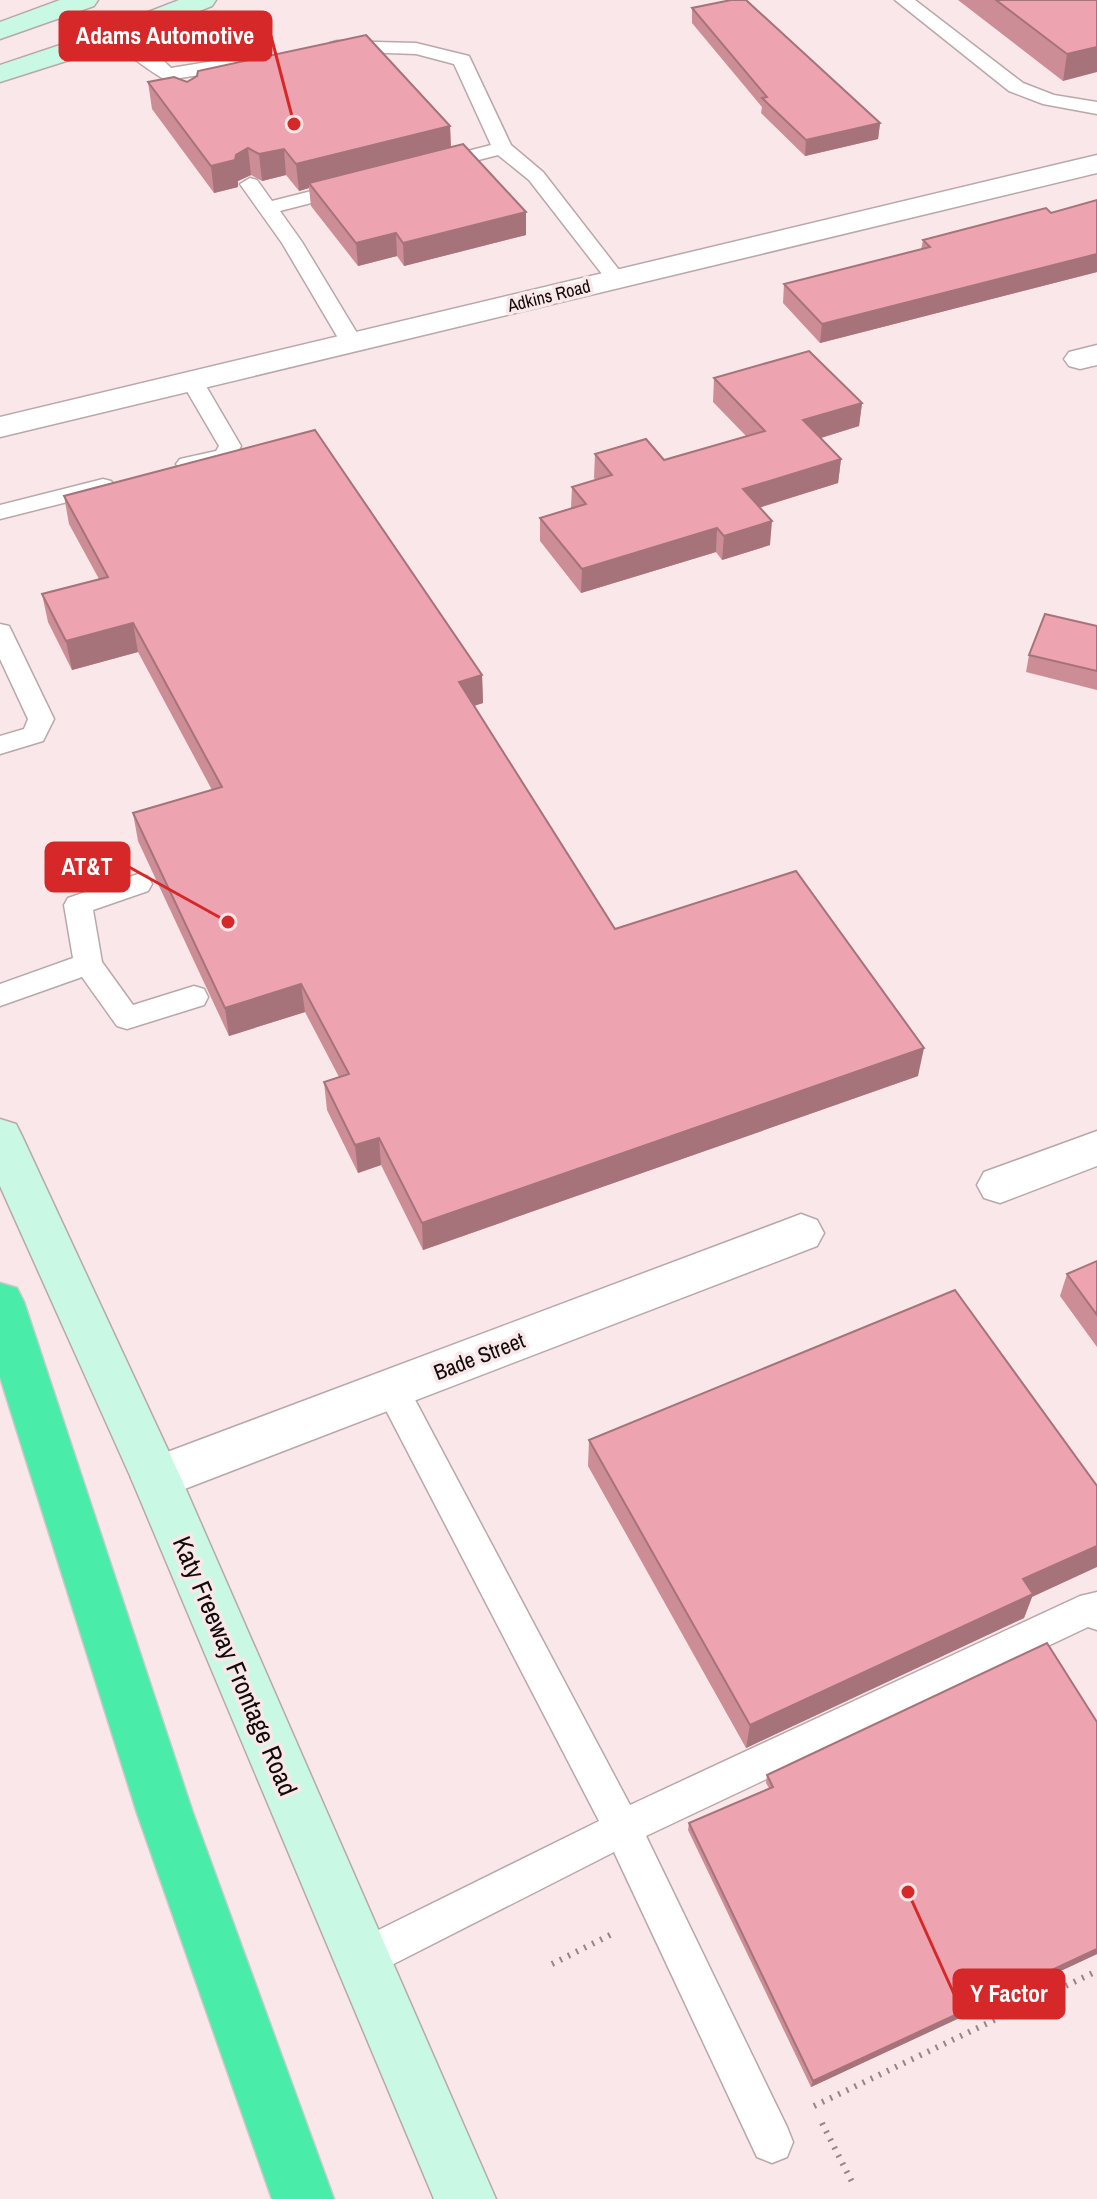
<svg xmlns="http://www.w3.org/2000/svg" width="1097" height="2199" viewBox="0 0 1097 2199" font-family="'Archivo Narrow',sans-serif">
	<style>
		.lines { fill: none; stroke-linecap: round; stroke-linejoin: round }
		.lane-casing { stroke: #b9a8aa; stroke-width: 3 }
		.street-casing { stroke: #b9a8aa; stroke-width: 3 }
		.secondary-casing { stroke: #b9a8aa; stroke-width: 3 }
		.highway-casing { stroke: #cbc9ca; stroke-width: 3 }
		.path { stroke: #938688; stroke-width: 6; stroke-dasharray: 2 7; stroke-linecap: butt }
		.lane { fill: #fff; fill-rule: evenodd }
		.street { fill: #fff; fill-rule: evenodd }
		.secondary { fill: #c9f9e5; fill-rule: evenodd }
		.highway { fill: #4aeca9; fill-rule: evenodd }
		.wall { fill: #cc8d97 }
		.shaded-wall { fill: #a6737b }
		.building { fill: #eda4b0; stroke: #a6737b; stroke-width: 2 }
		.labels { text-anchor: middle; stroke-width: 7; stroke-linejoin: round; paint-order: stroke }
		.far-street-label { font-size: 18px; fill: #110b0c; stroke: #f9e7e9 }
		.street-label { font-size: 22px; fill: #110b0c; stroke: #f9e7e9 }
		.near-street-label { font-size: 26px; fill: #110b0c; stroke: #f9e7e9 }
		.leader { fill: none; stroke: #d62828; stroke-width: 3 }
		.callout-dot { fill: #d62828; stroke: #f9e7e9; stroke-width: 3 }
		.callout { fill: #d62828; stroke: #d62828; stroke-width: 3 }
		.callout-label { font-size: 24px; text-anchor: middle; font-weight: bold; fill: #fff }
	</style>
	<rect width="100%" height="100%" fill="#f9e7e9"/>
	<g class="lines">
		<defs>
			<path id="lane" d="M895,0H915L1023,83L1054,95L1097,102V114L1043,104L1009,91Z
				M114,29L158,55L171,68L238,57L247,63L238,69L167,80C156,77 121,48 107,39L105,35L107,31Z
				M337,41L416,43L469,56L511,145L543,172L623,275L627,279L623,283H609L529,180L498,155L436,171L429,169L426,165L429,161L491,145L454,64L416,54L330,51L328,47L330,43Z
				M250,178L257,180L272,201L351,181L361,187L358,191L280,211L302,242L363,343L360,348H344L341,343L282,243L240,184Z
				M192,374L203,381L241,446L232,461L188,471L180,469L176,464L180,459L216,451L219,446L181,381Z
				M103,479L111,481L115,486L111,491L0,519V505Z
				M0,624L9,626L12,632L54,719L43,741L0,754V736L24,729L28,719L0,659Z
				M138,874L148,877L152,884L148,891L93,910L102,962L133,1005L194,986L204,989L208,997L204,1005L127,1029L117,1026L82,977L0,1006V984L73,958L64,905L68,898Z
				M392,1375L404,1379L630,1805L1080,1596L1097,1592V1630L1088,1627L646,1836L787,2127L793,2142L787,2157L772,2163L757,2157L614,1852L374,1974L360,1980L346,1974L340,1960L346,1946L599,1821L375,1389L380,1379Z"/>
			<path id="street" d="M1097,155V173L0,437V417Z
				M1097,345V365L1080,369L1069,366L1064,359L1069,352Z
				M1097,1131V1166L1000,1203L984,1198L977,1185L984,1172Z
				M801,1214L817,1220L824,1233L817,1246L156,1500L138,1493L131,1478L138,1463Z"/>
			<path id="secondary" d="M60,0H98L94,6L0,39V22Z
				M179,0H216L212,6L104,49L0,82V65L84,37Z
				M0,1119L16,1124L22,1136L181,1478L496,2199H434L131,1478L0,1186Z"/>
			<path id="highway" d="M0,1283L17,1288L24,1302L193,1813L334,2199H272L137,1813L0,1377Z"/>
		</defs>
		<use href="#lane" class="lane-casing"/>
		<use href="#street" class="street-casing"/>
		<use href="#secondary" class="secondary-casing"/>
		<use href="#highway" class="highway-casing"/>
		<path class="path" d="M552,1964L614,1933
			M814,2106L1097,1971
			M822,2123L852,2182"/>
		<use href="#lane" class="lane"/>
		<use href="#street" class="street"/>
		<use href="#secondary" class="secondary"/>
		<use href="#highway" class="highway"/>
	</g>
	<path class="wall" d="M958,0H1097L1063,81Z
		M692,8L880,123L878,139L805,156L761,113L762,107L692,23Z
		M148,82H187L450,126L451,147L526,235L404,266L397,256L358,266L311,206L309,188L299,191L286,175L262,181L251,175L238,181V187L214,193L152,109Z
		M1097,200V272L820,343L783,303L784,284L921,250L923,240L1051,213Z
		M714,378L862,403L859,426L821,438L841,459L838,483L759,508L770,545L722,560L716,552L581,593L540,541V518L571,508L572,487L596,480L594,478L595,454L664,460L746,436L713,402Z
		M64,496L482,675L483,703L474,706L615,929L918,1076L423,1250L381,1165L358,1173L327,1110L324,1082L339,1077L305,1012L229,1036L138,841L133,813L212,790L138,652L72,670L48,622L42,594L99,579L69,524Z
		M1097,626V690L1026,672L1029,655Z
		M1097,1261V1347L1060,1296L1067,1274Z
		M589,1440L1032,1597L1024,1618L746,1748L588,1466Z
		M1097,1722V1954L811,2087L688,1830L689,1823L769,1788L766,1783L767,1775Z"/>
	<path class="shaded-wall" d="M1097,47V72L1063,81L1067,54Z
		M880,123L878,139L805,156L806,140Z
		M450,126L451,152L309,183V188L299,191L296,164Z
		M248,148L251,175L238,181V187L214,193L211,166Z
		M284,149L286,175L262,181L259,154Z
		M526,212V235L404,266L403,243Z
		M396,233L397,256L358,266L356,243Z
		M1097,254V272L820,343L822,324Z
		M862,403L859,426L801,444L803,420Z
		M841,459L838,483L741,513L743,489Z
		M772,521L770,545L722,560L724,536Z
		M717,528L716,552L581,593L582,569Z
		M133,623L138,652L72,670L66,641Z
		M482,675L483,703L460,710L459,682Z
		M301,984L305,1012L229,1036L225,1008Z
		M924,1048L918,1076L423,1250L422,1223Z
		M379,1138L381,1165L358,1173L355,1145Z
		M1097,1546V1567L1032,1597L1024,1618L746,1748L750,1725L1023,1579Z
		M1097,1949V1954L811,2087L813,2081Z"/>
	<path class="building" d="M731,0H746L880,123L806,140L762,98L767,97L692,8Z
		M996,0H1097V47L1067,54Z
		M366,35L450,126L296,164L284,149L259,154L248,148L236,155L235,160L211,166L148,82L174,77L187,82L197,76L198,71Z
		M463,144L526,212L403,243L396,233L356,243L309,183Z
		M1097,200V254L822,324L784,284L930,247L923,240L1046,208L1051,213Z
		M809,351L862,403L803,420L841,459L743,489L772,521L724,536L717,528L582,569L540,518L586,504L572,487L612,475L595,454L646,439L664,460L765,431L714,378Z
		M315,430L482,675L459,682L615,929L796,871L924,1048L422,1223L379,1138L355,1145L324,1082L349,1074L301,984L225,1008L133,813L222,787L133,623L66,641L42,594L108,577L64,496Z
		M1045,614L1097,626V671L1029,655Z
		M1097,1261V1315L1067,1274Z
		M955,1290L1097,1486V1546L1023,1579L1033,1594L750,1725L589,1440Z
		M1047,1643L1097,1722V1949L813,2081L689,1823L773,1787L767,1775Z"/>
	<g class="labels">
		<g class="far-street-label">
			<text transform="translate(549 296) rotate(-14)" y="6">Adkins Road</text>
		</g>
		<g class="street-label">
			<text transform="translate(479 1356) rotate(-21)" y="8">Bade Street</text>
		</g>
		<g class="near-street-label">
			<text transform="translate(235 1666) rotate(67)" y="9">Katy Freeway Frontage Road</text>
		</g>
	</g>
	<path class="leader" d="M294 124L271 36M228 922L129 867M908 1892L954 1994"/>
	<g class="callout-dot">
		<circle cx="294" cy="124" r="8"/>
		<circle cx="228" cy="922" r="8"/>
		<circle cx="908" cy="1892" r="8"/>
	</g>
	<g class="callout">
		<rect x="60" y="12" width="211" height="48" rx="8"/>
		<rect x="46" y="843" width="83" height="48" rx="8"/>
		<rect x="954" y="1970" width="110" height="48" rx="8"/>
	</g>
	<g class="callout-label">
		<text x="165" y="44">Adams Automotive</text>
		<text x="87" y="875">AT&amp;T</text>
		<text x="1009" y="2002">Y Factor</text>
	</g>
</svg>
